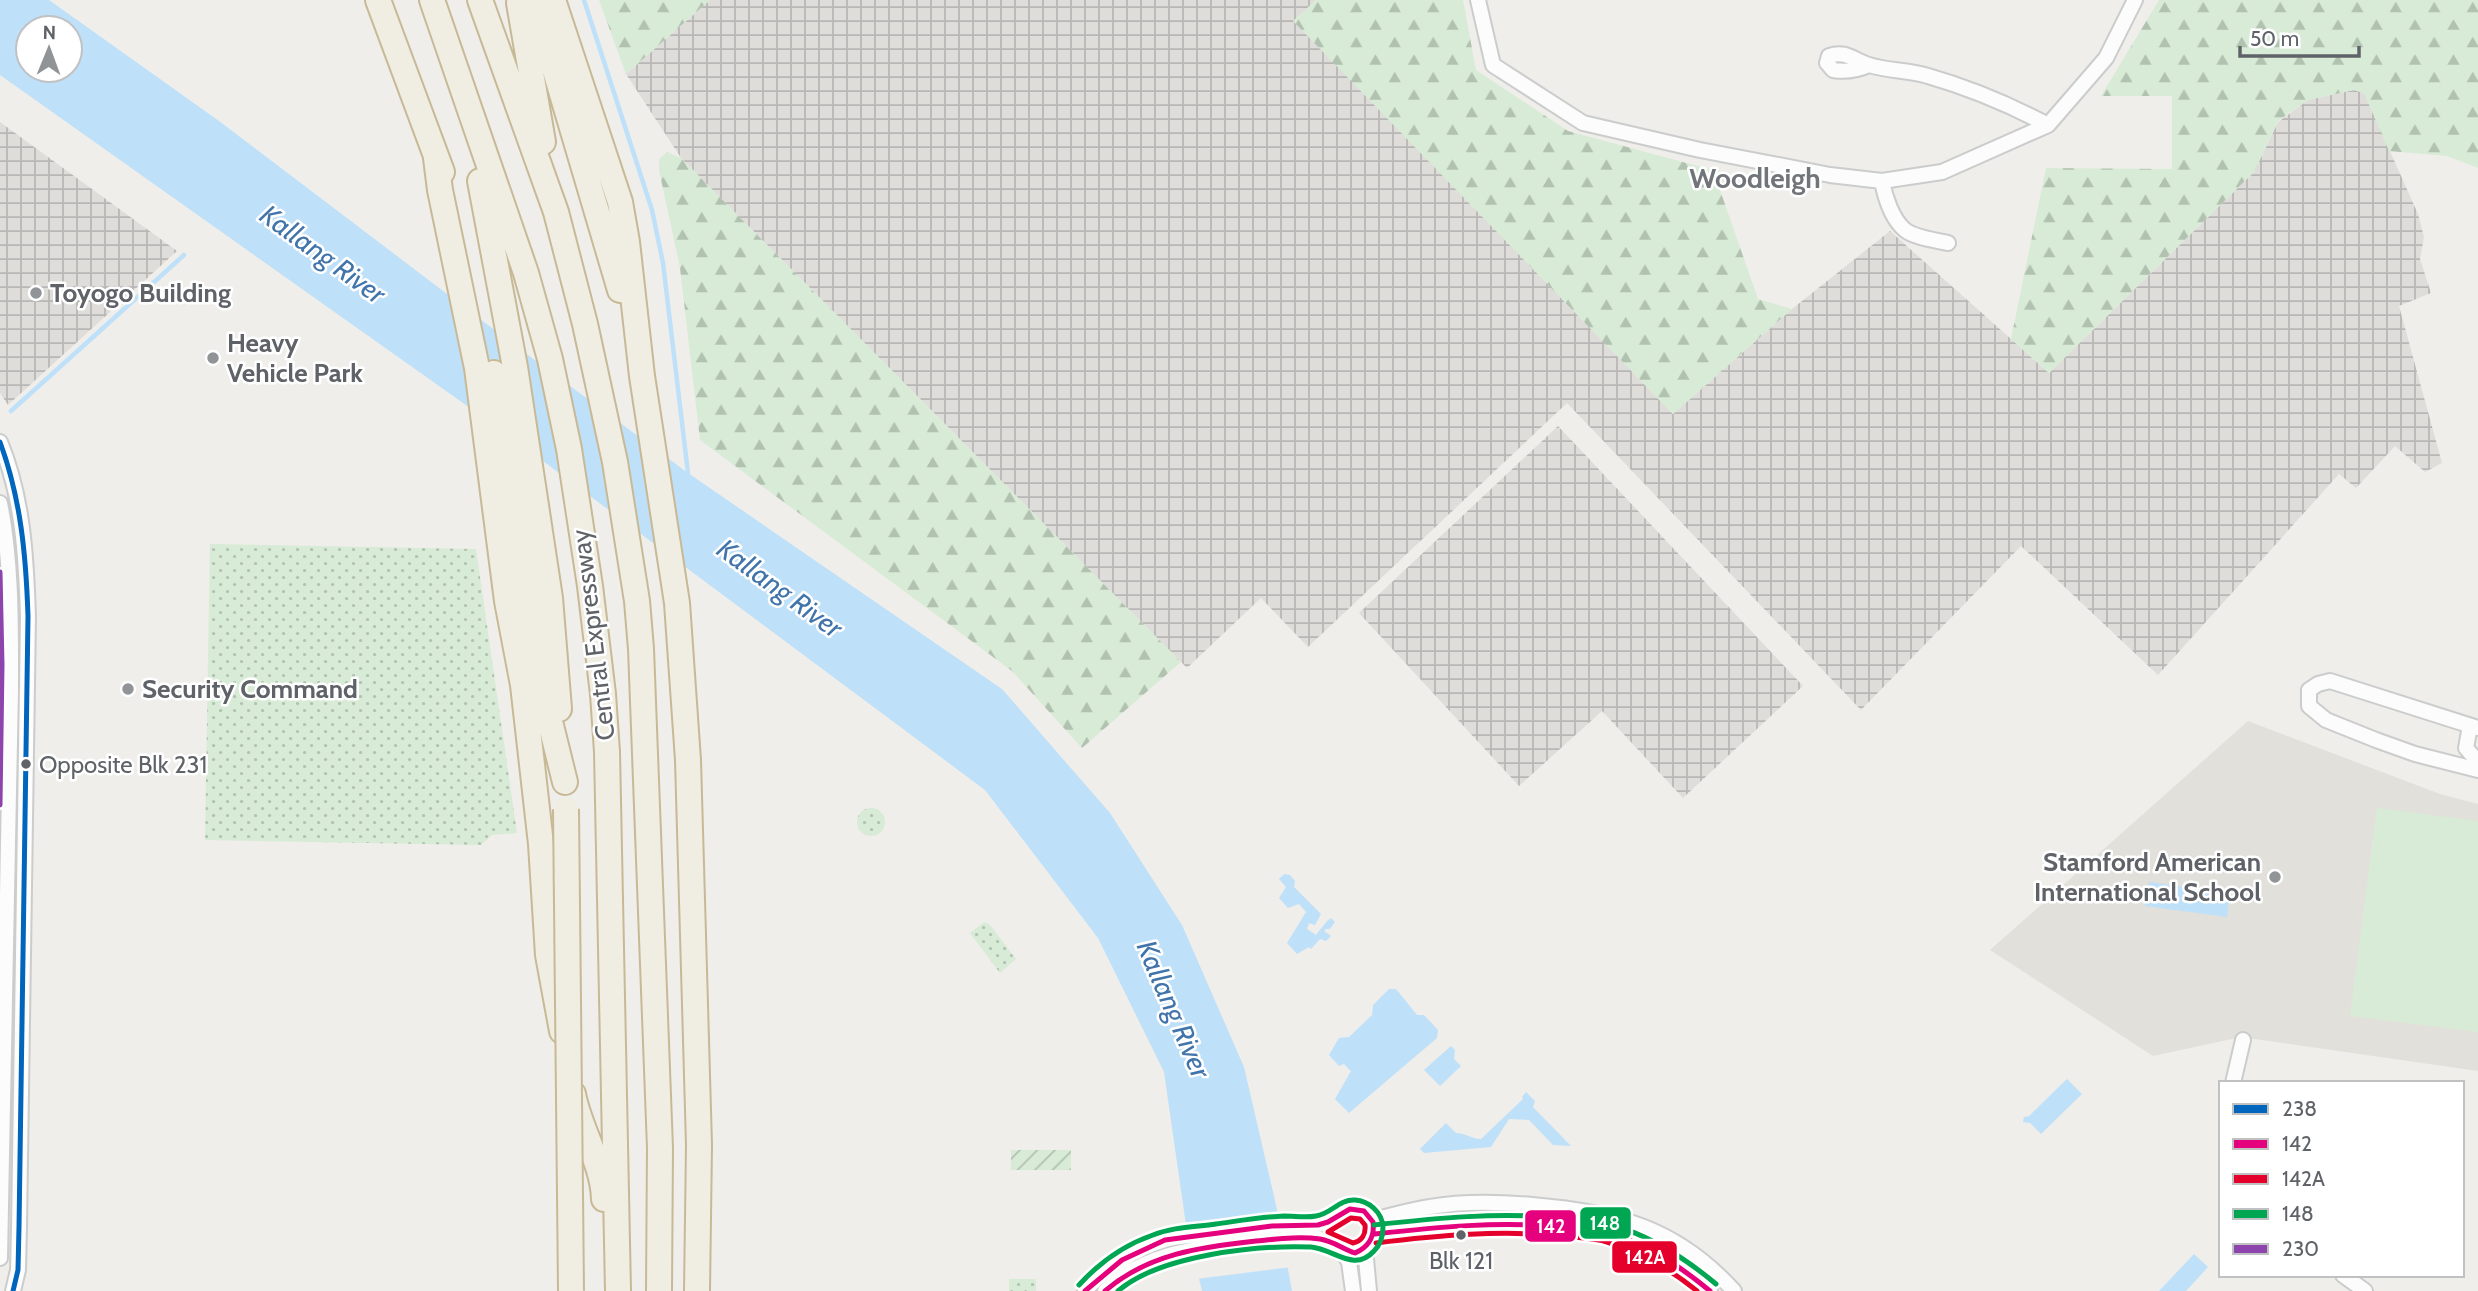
<svg xmlns="http://www.w3.org/2000/svg" width="2478" height="1291" viewBox="0 0 2478 1291" font-family="Cabin,sans-serif">
	<style>
		.industrial { fill: url(#industrial-grid) }
		.education { fill: #e2e0da }
		.grass { fill: url(#grass-dots) }
		.forest { fill: url(#forest-firs) }
		.garden { fill: url(#garden-furrows) }
		.pitch { fill: #d8ebd6 }
		.water { fill: #bfe0f9; fill-rule: evenodd }
		.pier { fill: #efeeea }
		.lines { fill: none; stroke-linecap: round; stroke-linejoin: round }
		.stream { stroke: #bfe0f9; stroke-width: 4.5 }
		.minor-casing { stroke: #cbcccc; stroke-width: 18 }
		.motorway-casing { stroke: #c8b996; stroke-width: 28 }
		.minor { stroke: #fdfcfc; stroke-width: 14 }
		.motorway { stroke: #f0ede3; stroke-width: 24 }
		.motorway-bridge-casing { stroke: #c8b996; stroke-width: 28; stroke-linecap: butt }
		.motorway-bridge { stroke: #f0ede3; stroke-width: 24 }
		.bus-1-casing { stroke: #fff; stroke-width: 10 }
		.bus-2-casing { stroke: #fff; stroke-width: 10 }
		.bus-3-casing { stroke: #fff; stroke-width: 10 }
		.bus-4-casing { stroke: #fff; stroke-width: 10 }
		.bus-5-casing { stroke: #fff; stroke-width: 10 }
		.bus-1 { stroke: #0065bd; stroke-width: 5 }
		.bus-2 { stroke: #e5007d; stroke-width: 5 }
		.bus-3 { stroke: #e4002b; stroke-width: 5 }
		.bus-4 { stroke: #00a651; stroke-width: 5 }
		.bus-5 { stroke: #8e44ad; stroke-width: 5 }
		.poi-dot { fill: #919496; stroke: #fff; stroke-width: 2.5 }
		.bus-dot { fill: #5f6368; stroke: #fff; stroke-width: 2.5 }
		.labels { text-anchor: middle; stroke-width: 5; stroke-linejoin: round; paint-order: stroke }
		.bus-label { font-size: 24px; fill: #5f6368; stroke: #fff; text-anchor: start }
		.poi-label { font-size: 26px; font-weight: bold; fill: #5f6368; stroke: #fff; text-anchor: start }
		.street-label { font-size: 26px; fill: #5f6368; stroke: #fff }
		.neighbourhood-label { font-size: 28px; font-weight: bold; fill: #70757a; stroke: #fff }
		.water-label { font-size: 28px; font-style: italic; fill: #4174aa; stroke: #fff }
		.line-badge { stroke: #fff; stroke-width: 2.5 }
		.badge-label { font-size: 19px; text-anchor: middle; font-weight: bold; fill: #fff }
	</style>
	<defs>
		<pattern id="industrial-grid" width="8" height="8" patternUnits="userSpaceOnUse" patternTransform="scale(1.75)"><rect width="8" height="8" fill="#dfddda"/><path d="M0 4h8M4 0v8" fill="none" stroke="#b8b7b5"/></pattern>
		<pattern id="grass-dots" width="8" height="8" patternUnits="userSpaceOnUse" patternTransform="scale(1.75)"><rect width="8" height="8" fill="#d8ebd6"/><path d="M2 2h.1M6 6h.1" fill="none" stroke="#b2c2b1" stroke-width="1.8" stroke-linecap="round"/></pattern>
		<pattern id="forest-firs" width="22" height="20" patternUnits="userSpaceOnUse" patternTransform="scale(1.75)"><rect width="22" height="20" fill="#d8ebd6"/><path d="M5 1l3.5 6h-7zM16 11l3.5 6h-7z" fill="#b2c2b1"/></pattern>
		<pattern id="garden-furrows" width="10" height="10" patternUnits="userSpaceOnUse" patternTransform="scale(1.75)"><rect width="10" height="10" fill="#d8ebd6"/><path d="M-1 1l2-2M0 10L10 0M9 11l2-2" fill="none" stroke="#b2c2b1"/></pattern>
	</defs>
	<rect width="100%" height="100%" fill="#efeeea"/>
	<path class="industrial" d="M710,0H1316L1294,21L1673,414L1792,309L1890,231L2049,373L2254,172L2278,122L2308,100L2354,90L2364,93L2418,214L2424,237L2420,259L2431,293L2399,306L2442,463L2425,472L2395,446L2356,488L2339,474L2158,675L2021,546L1861,710L1567,403L1308,647L1261,598L1187,668L681,158L626,74Z
		M0,122L177,251L8,405L0,393Z
		M1558,426L1803,686L1683,798L1602,711L1519,786L1359,613Z"/>
	<path class="education" d="M2248,721L2440,794L2478,804V1071L2241,1037L2153,1056L1990,950Z"/>
	<path class="grass" d="M210,544L476,549L517,833L492,835L481,845L205,840Z
		M857 822a14 14 0 1 1 28 0a14 14 0 1 1-28 0Z
		M984,922L990,925L1016,959L1000,973L970,933Z
		M1009,1279H1036V1291H1009Z"/>
	<path class="forest" d="M599,0H710L626,74Z
		M1316,0H1463L1476,70L1568,131L1731,175L1720,190L1758,299L1792,309L1673,414L1293,21Z
		M2159,0H2478V168L2447,156L2389,151L2364,93L2354,90L2308,100L2278,121L2254,172L2049,373L2011,339L2046,168L2172,169V96H2101Z
		M667,152L681,158L1181,662L1082,748L1012,671L700,440L680,268L659,170V159Z"/>
	<path class="garden" d="M1011,1150H1071V1170H1011Z"/>
	<path class="pitch" d="M2377,808L2478,821V1032L2350,1016Z"/>
	<path class="water" d="M0,0H49L219,121L509,341L688,473L1002,689L1110,813L1182,925L1244,1067L1276,1205L1292,1291H1202L1186,1225L1164,1072L1098,938L985,790L504,432L0,75ZM28,28H70V70H28Z
		M1284,874L1290,875L1295,881L1294,887L1321,914L1315,925L1309,923L1307,929L1316,935L1327,921L1331,918L1335,922L1330,929H1326L1324,931L1331,936L1326,941L1320,939L1311,949L1309,947L1297,954L1287,943L1306,912L1299,904L1288,908L1279,898L1286,887L1279,879Z
		M2149,882L2230,893L2227,917L2145,906Z
		M1389,989H1396L1417,1015H1424L1438,1030L1437,1038L1349,1113L1335,1099L1351,1071L1344,1064L1339,1066L1329,1055L1339,1038L1349,1037L1372,1015L1373,1005Z
		M1451,1046L1455,1050L1454,1059L1461,1066L1440,1086L1424,1070Z
		M2067,1079L2082,1094L2041,1134L2030,1123L2023,1122L2024,1117L2029,1116Z
		M1526,1092L1535,1101L1533,1107L1571,1146L1553,1145L1529,1120L1509,1119L1491,1147L1424,1153L1420,1149L1446,1123L1456,1133C1466,1133 1471,1139 1481,1139L1523,1099L1522,1097Z
		M2194,1254L2208,1267L2186,1291H2159Z"/>
	<path class="pier" d="M1282,1214L1292,1267L1196,1279L1183,1227Z"/>
	<g class="lines">
		<path class="stream" d="M584,0L652,210L663,263L688,473
			M11,411L184,255"/>
		<defs>
			<path id="minor" d="M1478,0L1493,65L1583,123L1700,150L1830,175L1882,181L1942,172L2048,125L2106,58L2135,0
				M1869,65C1858,70 1846,72 1833,70L1827,63L1829,56C1846,50 1853,60 1869,65C1888,71 1909,70 1928,76C1970,88 2010,105 2048,125
				M1882,181C1885,197 1892,219 1905,230C1915,238 1936,240 1948,243
				M0,442C23,498 26,556 28,616L19,1227L18,1270L13,1291
				M0,503C12,563 11,626 11,688L0,1258
				M2470,726L2466,748L2478,762
				M2478,728L2330,681L2318,684L2309,690V706L2326,720L2376,740L2415,754L2478,770
				M2233,1083L2243,1040
				M1372,1220C1391,1216 1410,1210 1430,1207C1463,1201 1499,1202 1532,1205C1616,1212 1676,1227 1734,1291
				M1375,1234C1441,1226 1505,1220 1571,1228C1583,1230 1597,1230 1608,1233C1646,1244 1681,1265 1710,1291
				M1365,1248L1369,1291
				M1341,1249L1349,1262L1353,1291
				M2343,1275L2365,1291
				M1085,1291C1104,1269 1137,1248 1165,1240C1178,1236 1193,1236 1207,1234C1231,1231 1256,1227 1281,1225C1293,1224 1306,1227 1318,1225C1334,1224 1340,1207 1355,1209C1382,1212 1379,1246 1355,1253C1342,1250 1333,1240 1320,1239C1297,1236 1273,1240 1250,1242C1198,1248 1144,1252 1105,1291"/>
			<path id="motorway" d="M378,0L442,172
				M432,0L526,273L550,359L569,449L590,586L603,694L607,752L618,1291
				M480,0L556,212L585,324L615,462L637,601L641,649L660,1148L659,1291
				M530,0L549,50L620,290
				M553,0L620,202L627,242L642,376L677,603L688,760L699,1145L697,1291
				M519,3L543,142
				M436,158L440,190L477,368L507,601L523,685L541,844L548,955L562,1031
				M480,181L515,367L550,598L559,709
				M494,373L536,665L565,782
				M573,1094C580,1131 603,1163 604,1199"/>
		</defs>
		<use href="#minor" class="minor-casing"/>
		<use href="#motorway" class="motorway-casing"/>
		<use href="#minor" class="minor"/>
		<use href="#motorway" class="motorway"/>
		<defs>
			<path id="motorway-bridge" d="M566,809L571,1291"/>
		</defs>
		<use href="#motorway-bridge" class="motorway-bridge-casing"/>
		<use href="#motorway-bridge" class="motorway-bridge"/>
		<defs>
			<path id="bus-1" d="M0,442C21,499 26,556 28,616L19,1227L18,1270L13,1291"/>
			<path id="bus-2" d="M1375,1234C1437,1227 1499,1221 1561,1227C1577,1229 1594,1229 1609,1233C1647,1244 1680,1266 1710,1291
				M1085,1291L1122,1260L1165,1240L1272,1226L1318,1225L1328,1222L1350,1209L1364,1211L1373,1222C1375,1238 1368,1247 1355,1253C1343,1249 1333,1241 1320,1239C1299,1236 1277,1239 1256,1241C1200,1247 1148,1254 1105,1291"/>
			<path id="bus-3" d="M1351,1218L1360,1219L1365,1225C1366,1234 1362,1241 1353,1243L1328,1232Z
				M1376,1243C1439,1235 1501,1230 1564,1236C1578,1238 1594,1238 1607,1242C1640,1252 1670,1269 1697,1291"/>
			<path id="bus-4" d="M1374,1225C1436,1218 1499,1212 1561,1218C1577,1220 1594,1220 1609,1224C1649,1235 1685,1258 1716,1284
				M1079,1285C1099,1263 1124,1245 1153,1235C1173,1227 1194,1227 1216,1224C1238,1221 1261,1217 1284,1216C1295,1216 1306,1218 1316,1216C1331,1214 1339,1199 1355,1200C1369,1201 1382,1212 1383,1227C1383,1236 1380,1245 1374,1251C1354,1273 1334,1249 1311,1247C1257,1245 1160,1255 1118,1291"/>
			<path id="bus-5" d="M0,572L2,665L0,805"/>
		</defs>
		<use href="#bus-1" class="bus-1-casing"/>
		<use href="#bus-2" class="bus-2-casing"/>
		<use href="#bus-3" class="bus-3-casing"/>
		<use href="#bus-4" class="bus-4-casing"/>
		<use href="#bus-5" class="bus-5-casing"/>
		<use href="#bus-1" class="bus-1"/>
		<use href="#bus-2" class="bus-2"/>
		<use href="#bus-3" class="bus-3"/>
		<use href="#bus-4" class="bus-4"/>
		<use href="#bus-5" class="bus-5"/>
	</g>
	<g class="poi-dot">
		<circle cx="36" cy="293" r="7"/>
		<circle cx="213" cy="358" r="7"/>
		<circle cx="128" cy="689" r="7"/>
		<circle cx="2275" cy="877" r="7"/>
	</g>
	<g class="bus-dot">
		<circle cx="26" cy="764" r="6"/>
		<circle cx="1461" cy="1235" r="6"/>
	</g>
	<g class="labels">
		<g class="bus-label">
			<text x="39" y="773">Opposite Blk 231</text>
			<text x="1461" y="1269" text-anchor="middle">Blk 121</text>
		</g>
		<g class="poi-label">
			<text x="50" y="302">Toyogo Building</text>
			<text x="227" y="352">Heavy<tspan x="227" dy="30">Vehicle Park</tspan></text>
			<text x="142" y="698">Security Command</text>
			<text x="2261" y="871" text-anchor="end">Stamford American<tspan x="2261" dy="30">International School</tspan></text>
		</g>
		<g class="street-label">
			<text transform="translate(593 635) rotate(-97)" y="9">Central Expressway</text>
		</g>
		<g class="neighbourhood-label">
			<text x="1755" y="188">Woodleigh</text>
		</g>
		<g class="water-label">
			<text transform="translate(323 254) rotate(36)" y="10">Kallang River</text>
			<text transform="translate(780 588) rotate(36)" y="10">Kallang River</text>
			<text transform="translate(1174 1009) rotate(67)" y="10">Kallang River</text>
		</g>
	</g>
	<g class="line-badge">
		<rect x="1579" y="1206" width="53" height="34" rx="7" fill="#00a651"/>
		<rect x="1524" y="1209" width="53" height="34" rx="7" fill="#e5007d"/>
		<rect x="1611" y="1240" width="67" height="34" rx="7" fill="#e4002b"/>
	</g>
	<g class="badge-label">
		<text x="1605" y="1230">148</text>
		<text x="1551" y="1233">142</text>
		<text x="1645" y="1264">142A</text>
	</g>
	<rect x="2219" y="1081" width="245" height="196" fill="#ffffff" stroke="#bfc1c3" stroke-width="2"/>
	<rect x="2233" y="1104" width="35" height="10" fill="#0065bd" stroke="#bfc1c3" stroke-width="2"/>
	<text x="2282" y="1116" font-size="21" fill="#5f6368">238</text>
	<rect x="2233" y="1139" width="35" height="10" fill="#e5007d" stroke="#bfc1c3" stroke-width="2"/>
	<text x="2282" y="1151" font-size="21" fill="#5f6368">142</text>
	<rect x="2233" y="1174" width="35" height="10" fill="#e4002b" stroke="#bfc1c3" stroke-width="2"/>
	<text x="2282" y="1186" font-size="21" fill="#5f6368">142A</text>
	<rect x="2233" y="1209" width="35" height="10" fill="#00a651" stroke="#bfc1c3" stroke-width="2"/>
	<text x="2282" y="1221" font-size="21" fill="#5f6368">148</text>
	<rect x="2233" y="1244" width="35" height="10" fill="#8e44ad" stroke="#bfc1c3" stroke-width="2"/>
	<text x="2282" y="1256" font-size="21" fill="#5f6368">230</text>
	<g transform="translate(49 49) rotate(1)"><circle r="33" fill="#ffffff" stroke="#bfc1c3" stroke-width="2"/>
	<path d="M0-5L12 26L0 18L-12 26Z" fill="#919496"/>
	<text y="-10" font-size="19" font-weight="bold" text-anchor="middle" fill="#5f6368">N</text>
	</g>
	<path d="M2240 46v10h119v-10" fill="none" stroke="#5f6368" stroke-width="3.5"/>
	<text x="2250" y="46" font-size="21" fill="#5f6368" stroke="#ffffff" stroke-width="5" paint-order="stroke">50 m</text>
</svg>
